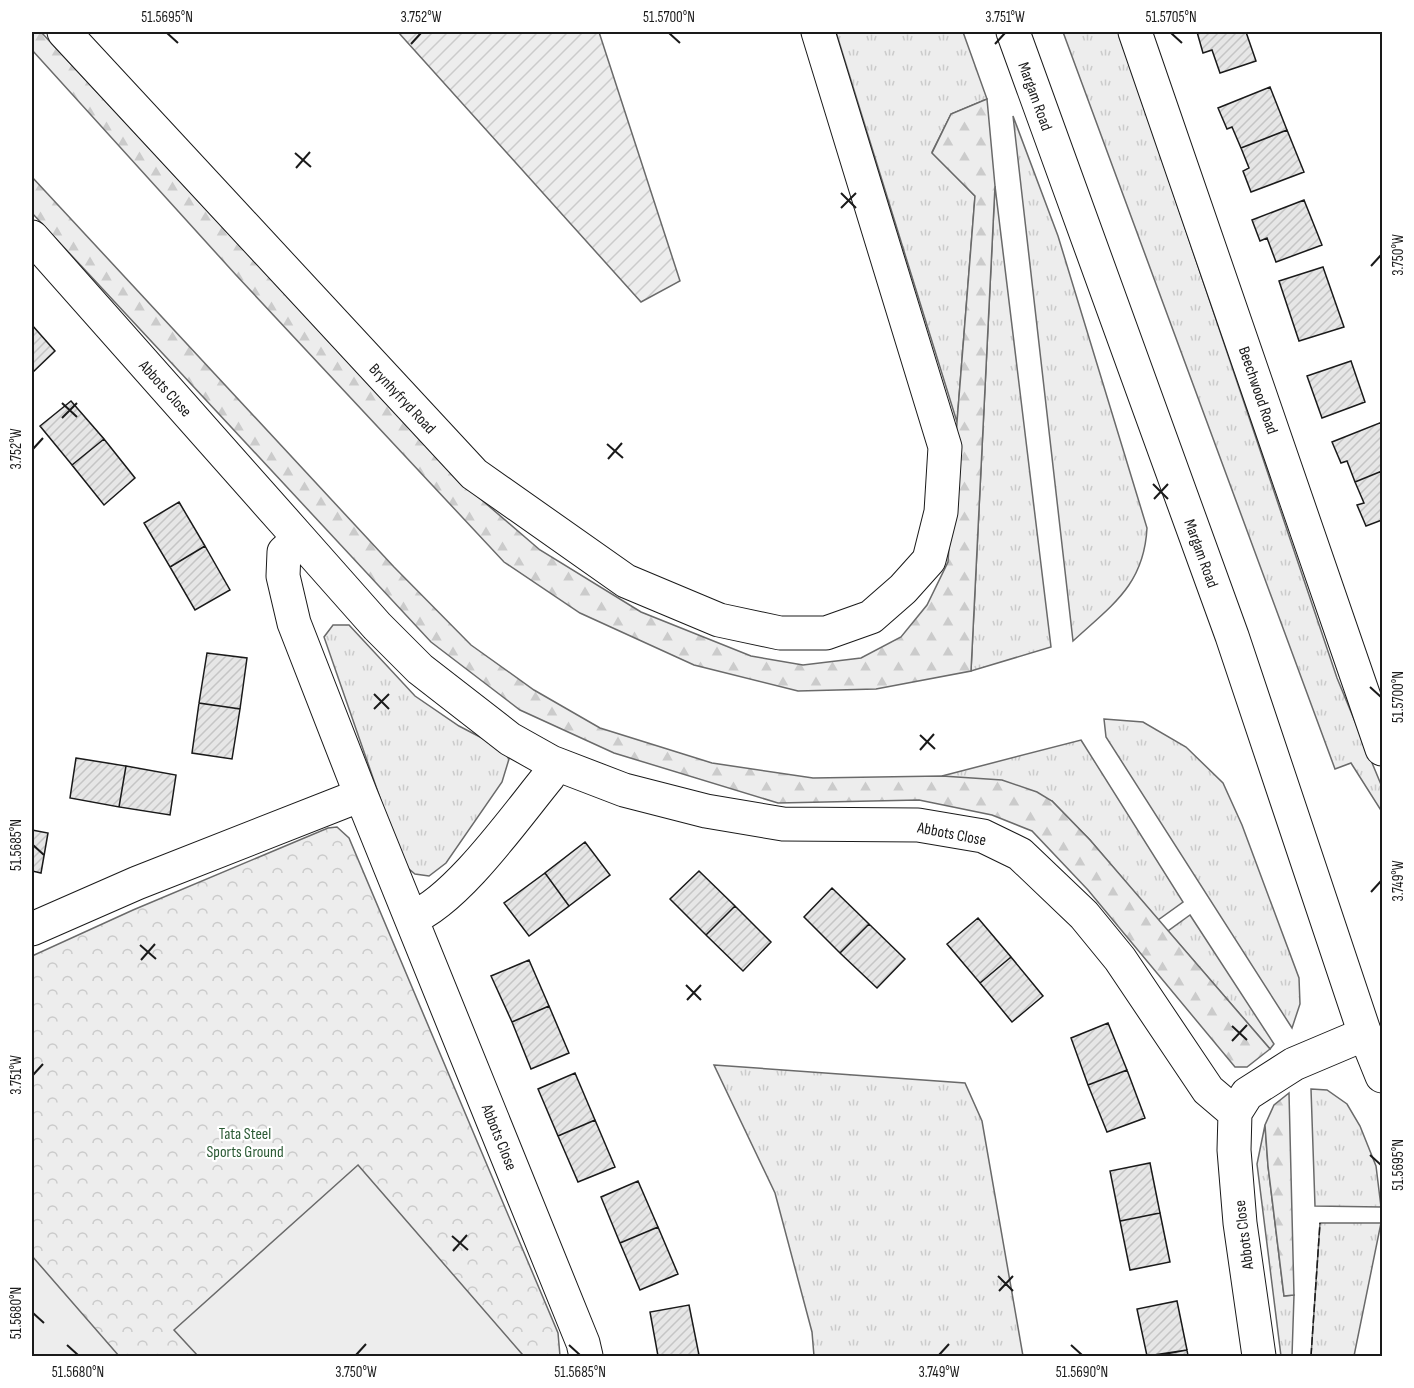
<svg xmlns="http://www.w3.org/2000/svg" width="1414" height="1388" viewBox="0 0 1414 1388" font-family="'Sofia Sans Condensed',sans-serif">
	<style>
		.grass { fill: url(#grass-tufts); stroke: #6a6a6a; stroke-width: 1.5 }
		.forest { fill: url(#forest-firs); stroke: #6a6a6a; stroke-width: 1.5 }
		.park { fill: url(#park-crowns); stroke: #6a6a6a; stroke-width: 1.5 }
		.garden { fill: url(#garden-furrows); stroke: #6a6a6a; stroke-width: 1.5 }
		.built { fill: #ededed; stroke: #6a6a6a; stroke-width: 1.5 }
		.building { fill: url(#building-hatch); stroke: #1a1a1a; stroke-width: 1.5 }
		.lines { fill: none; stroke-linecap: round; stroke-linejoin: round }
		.street-casing { stroke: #1a1a1a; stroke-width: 35 }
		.primary-casing { stroke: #1a1a1a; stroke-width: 35 }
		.street { stroke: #fff; stroke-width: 33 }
		.primary { stroke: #fff; stroke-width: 33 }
		.fence { stroke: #1a1a1a; stroke-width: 1.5; stroke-dasharray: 8 3; stroke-linecap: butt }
		.ticks { fill: none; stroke: #1a1a1a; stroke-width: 2 }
		.labels { text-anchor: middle; stroke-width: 4.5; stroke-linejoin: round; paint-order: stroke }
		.street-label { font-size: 16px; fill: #1a1a1a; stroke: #fff }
		.park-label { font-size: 16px; fill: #2b5a34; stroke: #fff }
		.neatline { fill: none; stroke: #1a1a1a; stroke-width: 2 }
		.ticks-label { font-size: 15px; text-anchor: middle; fill: #1a1a1a }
	</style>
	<defs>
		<pattern id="grass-tufts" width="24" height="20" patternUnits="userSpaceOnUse" patternTransform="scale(1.5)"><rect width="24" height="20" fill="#ededed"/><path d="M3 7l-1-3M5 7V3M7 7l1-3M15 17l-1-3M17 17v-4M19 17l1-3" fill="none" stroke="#cbcbcb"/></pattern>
		<pattern id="forest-firs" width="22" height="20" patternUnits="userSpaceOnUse" patternTransform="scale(1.5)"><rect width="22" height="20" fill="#ededed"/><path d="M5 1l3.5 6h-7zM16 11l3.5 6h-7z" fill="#cbcbcb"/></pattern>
		<pattern id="park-crowns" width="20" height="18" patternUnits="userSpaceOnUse" patternTransform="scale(1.5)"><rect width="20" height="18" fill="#ededed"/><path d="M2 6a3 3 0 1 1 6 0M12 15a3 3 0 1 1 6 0" fill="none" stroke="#cbcbcb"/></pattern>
		<pattern id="garden-furrows" width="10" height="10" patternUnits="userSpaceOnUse" patternTransform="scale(1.5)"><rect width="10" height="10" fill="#ededed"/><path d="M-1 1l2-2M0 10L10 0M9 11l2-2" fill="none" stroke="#cbcbcb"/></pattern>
		<pattern id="building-hatch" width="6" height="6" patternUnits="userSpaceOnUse" patternTransform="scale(1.5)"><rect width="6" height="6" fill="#e6e6e6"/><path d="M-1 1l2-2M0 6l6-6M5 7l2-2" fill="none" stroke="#c5c5c5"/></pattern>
	</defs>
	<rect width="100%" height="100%" fill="#fff"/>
	<path class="grass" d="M836,32H963L987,99L951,114L932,152L975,196L957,422Z
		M1063,32H1119L1337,678L1382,787V812L1351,763L1335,769Z
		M1013,116L1058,236L1147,528C1144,585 1112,605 1073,641Z
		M995,186L1051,647L971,671Z
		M333,625H349L415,696L459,726L503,749L509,759L502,782L446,863L429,876L415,874L403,864L324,637Z
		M1104,719L1143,722L1186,747L1223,783L1242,825L1299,978L1300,1004L1292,1028L1106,737Z
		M1081,740L1183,902L1158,920L1090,840L1052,801L942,776Z
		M1190,915L1274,1044L1270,1049L1168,931Z
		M714,1065L965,1083L982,1121L1023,1356H814L812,1332L775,1193Z
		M1311,1089L1327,1090L1347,1104L1360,1126L1376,1166L1381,1207L1315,1206Z
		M1265,1125L1268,1166L1284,1296L1294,1295L1292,1356H1281L1257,1164Z
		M1320,1223H1381L1354,1356H1311Z"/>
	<path class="forest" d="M32,32H41L455,477L540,550L641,612L751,656L803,665L861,658L901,637L927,605L948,562L957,422L975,196L932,153L951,114L987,99L995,186L971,671L876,689L798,691L694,665L580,613L504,562L236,275L32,50Z
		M32,177L394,567L471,645L534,690L600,728L712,763L813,778L942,776L1002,780L1037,792L1052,801L1090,840L1270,1049L1247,1067H1235L1088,890L1032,831L992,815L919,800L778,803L614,753L520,710L431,642L32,213Z
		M1289,1093L1294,1295L1284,1296L1268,1166L1265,1125L1274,1105Z"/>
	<path class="park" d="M337,827L349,838L558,1333L560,1356H32V956L133,910L328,828Z"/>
	<path class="garden" d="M398,32H599L680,281L641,302Z"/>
	<path class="built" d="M358,1165L522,1354L520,1356H198L174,1330Z
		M32,1256L119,1356H32Z"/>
	<path class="building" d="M1197,32H1246L1256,61L1220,73L1212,50L1203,53Z
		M1270,87L1287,130L1241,148L1232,127L1227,129L1218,108Z
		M1287,130L1304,172L1251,192L1243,171L1249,168L1241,148Z
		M1304,200L1322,245L1276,262L1267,238L1260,241L1252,220Z
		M1323,267L1344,327L1299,341L1279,281Z
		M32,325L55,351L32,373Z
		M1351,361L1365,402L1322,418L1307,376Z
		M71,401L104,439L72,465L40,426Z
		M1382,422V471L1355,482L1347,461L1341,463L1332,442Z
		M104,439L135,478L104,505L72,465Z
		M1382,471V520L1366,526L1357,505L1364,503L1355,482Z
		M179,502L205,546L170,567L144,523Z
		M205,546L230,590L195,610L170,567Z
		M207,653L247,658L240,709L199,703Z
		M199,703L240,709L232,759L192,753Z
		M76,758L126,766L119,807L70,798Z
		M126,766L176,775L170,815L119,807Z
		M32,830L48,833L41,873L32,871Z
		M585,842L610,875L569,906L545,873Z
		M699,871L735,906L706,935L670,899Z
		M545,873L569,906L529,936L504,903Z
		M832,888L869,924L840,953L804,917Z
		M735,906L771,942L743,971L706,935Z
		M978,918L1011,957L980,983L947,944Z
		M869,924L905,959L877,988L840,953Z
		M1011,957L1043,996L1012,1022L980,983Z
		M529,960L549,1006L512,1022L491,976Z
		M549,1006L569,1053L531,1069L512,1022Z
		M1108,1023L1127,1070L1088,1085L1071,1038Z
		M1127,1070L1145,1118L1107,1132L1088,1085Z
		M575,1073L595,1120L558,1136L538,1089Z
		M595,1120L615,1167L578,1182L558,1136Z
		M1150,1163L1160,1213L1120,1221L1110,1171Z
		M638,1181L658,1227L620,1243L601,1197Z
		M1160,1213L1170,1262L1130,1270L1120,1221Z
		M658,1227L678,1274L640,1290L620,1243Z
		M1177,1301L1187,1350L1147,1356L1137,1309Z
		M689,1305L699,1355L658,1356L650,1312Z
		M1187,1350L1188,1356H1155Z"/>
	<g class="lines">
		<defs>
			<path id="street" d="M64,32L474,474L626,581L719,620L780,633H826L871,617L903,589L929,560L941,512L945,447L818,32
				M1135,32L1382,749
				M32,237L299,538L284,552L283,576L294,623L361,795L583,1343L586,1356
				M299,538L377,626L420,669L510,739L551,762L624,790L706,811L783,824L918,825L983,836L1020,854L1084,915L1120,959L1208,1090L1235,1113
				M412,918C458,899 516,816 549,776L551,762
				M32,929L137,883L361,795
				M1259,1356L1240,1223L1234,1150L1235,1113L1247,1094L1294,1064L1365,1034"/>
			<path id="primary" d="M1013,32L1232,636L1365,1034L1382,1076"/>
		</defs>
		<use href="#street" class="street-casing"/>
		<use href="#primary" class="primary-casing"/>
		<use href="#street" class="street"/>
		<use href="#primary" class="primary"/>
		<path class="fence" d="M1311,1356L1320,1223"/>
	</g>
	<path class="ticks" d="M167,33L178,43M669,33L680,43M1171,33L1182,43M411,44L421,33M995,44L1005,33M295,153L311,167M296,168L310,152M841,193L856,208M841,208L856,193M1371,266L1381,255M62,403L77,417M62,418L77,403M607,444L623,458M33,449L43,438M608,459L622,443M1153,484L1168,499M1154,499L1168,484M1370,687L1381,697M374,694L389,709M374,709L389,694M920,735L935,749M920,750L934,734M33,845L44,855M1371,892L1381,881M140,945L156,959M141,960L155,944M686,985L701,1000M687,1000L701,985M1232,1026L1247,1040M1232,1041L1247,1025M33,1075L43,1064M1370,1155L1381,1165M452,1236L468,1250M453,1251L467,1235M998,1276L1013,1291M999,1291L1013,1276M33,1313L44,1323M67,1345L78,1355M569,1345L580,1355M1071,1345L1082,1355M356,1355L366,1344M939,1355L949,1344"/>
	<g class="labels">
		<g class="street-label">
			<text transform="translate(1036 96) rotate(70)" y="6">Margam Road</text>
			<text transform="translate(166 388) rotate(48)" y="6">Abbots Close</text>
			<text transform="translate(1259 390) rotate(71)" y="6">Beechwood Road</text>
			<text transform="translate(403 398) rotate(47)" y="6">Brynhyfryd Road</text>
			<text transform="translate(1202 553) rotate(70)" y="6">Margam Road</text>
			<text transform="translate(952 833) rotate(11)" y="6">Abbots Close</text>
			<text transform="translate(500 1137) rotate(68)" y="6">Abbots Close</text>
			<text transform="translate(1243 1235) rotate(-97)" y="6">Abbots Close</text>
		</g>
		<g class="park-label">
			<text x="245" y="1139">Tata Steel<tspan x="245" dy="18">Sports Ground</tspan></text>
		</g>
	</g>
	<rect width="1414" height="1388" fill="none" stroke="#ffffff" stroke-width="66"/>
	<rect x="33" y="33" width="1348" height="1322" class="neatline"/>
	<g class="ticks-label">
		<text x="167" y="22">51.5695°N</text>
		<text x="421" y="22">3.752°W</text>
		<text x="669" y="22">51.5700°N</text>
		<text x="1005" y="22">3.751°W</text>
		<text x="1171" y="22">51.5705°N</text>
		<text transform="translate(1398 255) rotate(-90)" y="5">3.750°W</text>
		<text transform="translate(16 449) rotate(-90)" y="5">3.752°W</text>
		<text transform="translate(1398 697) rotate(-90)" y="5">51.5700°N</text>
		<text transform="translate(16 845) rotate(-90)" y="5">51.5685°N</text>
		<text transform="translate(1398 881) rotate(-90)" y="5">3.749°W</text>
		<text transform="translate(16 1075) rotate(-90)" y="5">3.751°W</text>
		<text transform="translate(1398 1165) rotate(-90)" y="5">51.5695°N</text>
		<text transform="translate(16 1313) rotate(-90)" y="5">51.5680°N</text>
		<text x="78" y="1377">51.5680°N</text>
		<text x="356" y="1377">3.750°W</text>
		<text x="580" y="1377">51.5685°N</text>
		<text x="939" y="1377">3.749°W</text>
		<text x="1082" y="1377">51.5690°N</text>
	</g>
</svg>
